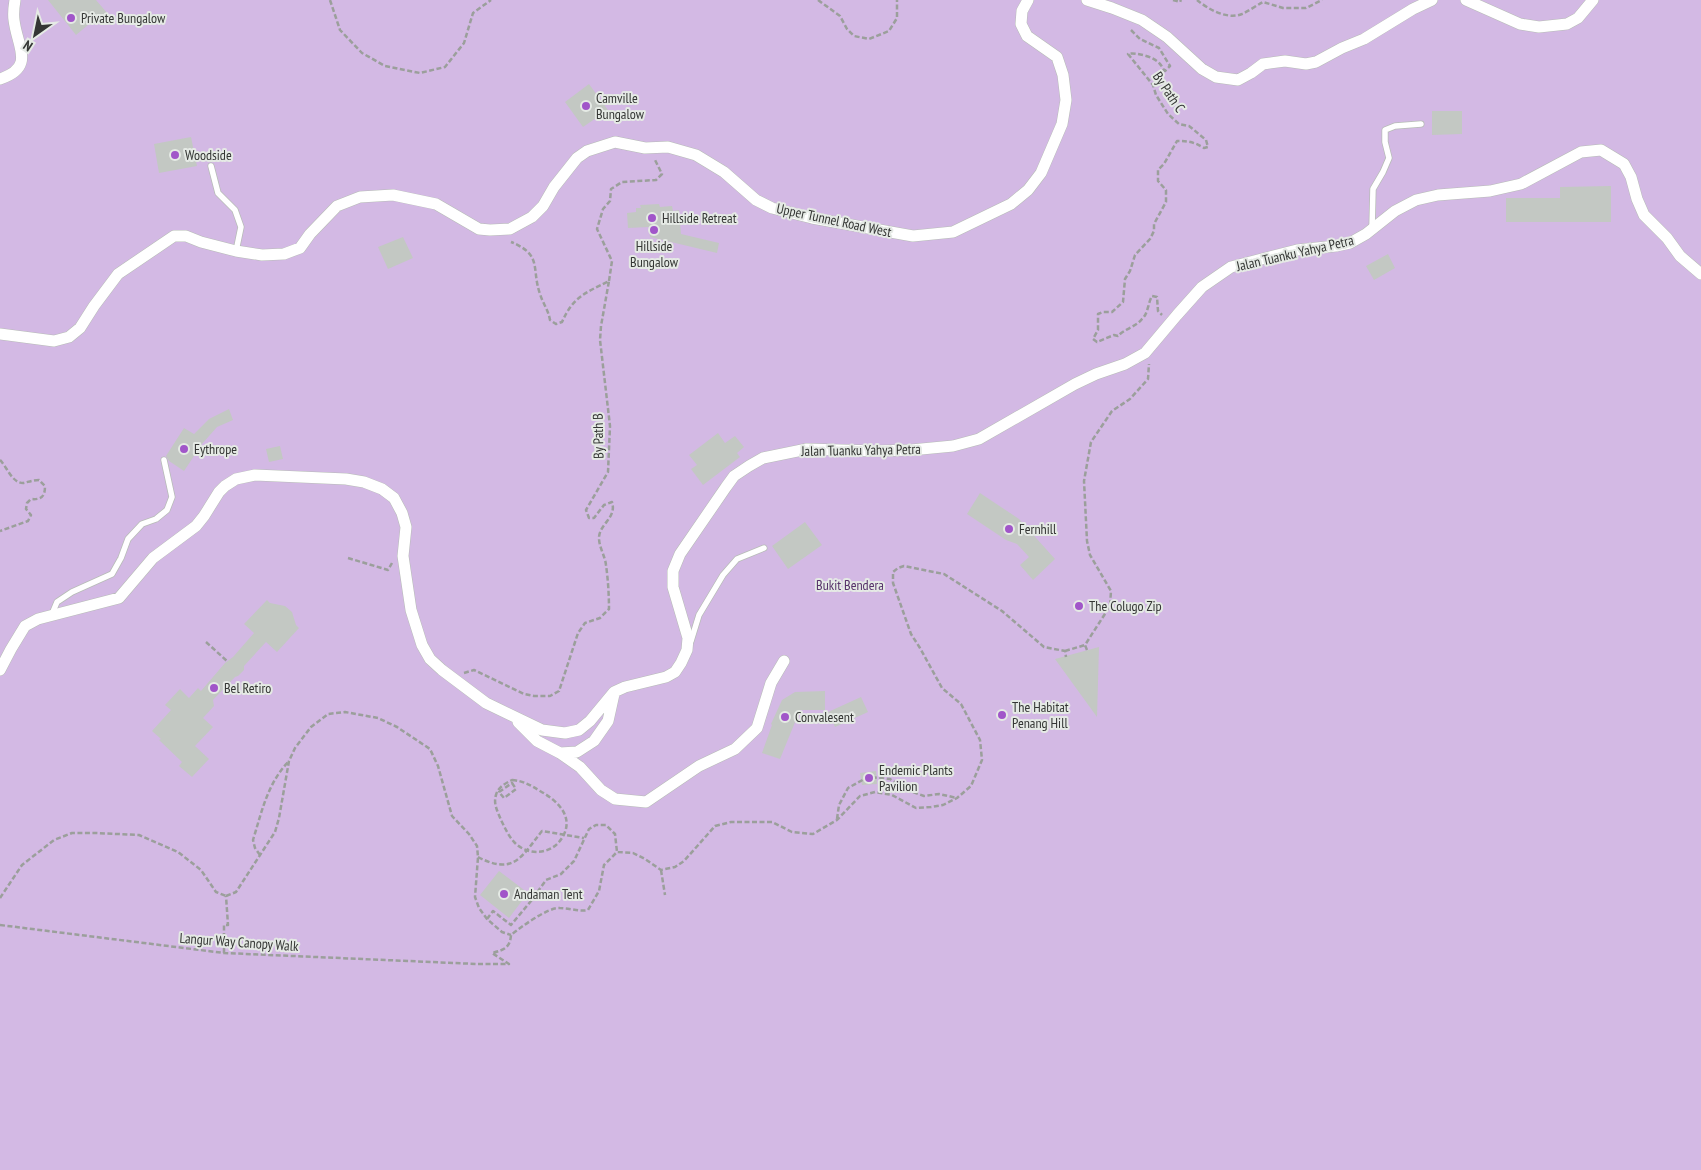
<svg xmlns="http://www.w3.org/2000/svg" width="1701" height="1170" viewBox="0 0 1701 1170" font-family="'PT Sans Narrow',sans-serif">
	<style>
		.green { fill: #d3b9e4 }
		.building { fill: #c3c8c3 }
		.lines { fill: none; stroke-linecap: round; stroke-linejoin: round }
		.service-casing { stroke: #b7bcb7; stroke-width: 7 }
		.minor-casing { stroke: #b7bcb7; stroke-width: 12 }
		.path { stroke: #9b9f9b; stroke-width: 2.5; stroke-dasharray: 5 2.5; stroke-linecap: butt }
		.service { stroke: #fff; stroke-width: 5.5 }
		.minor { stroke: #fff; stroke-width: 11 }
		.path-bridge { stroke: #9b9f9b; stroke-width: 2.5; stroke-dasharray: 5 2.5; stroke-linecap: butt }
		.poi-dot { fill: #a156c9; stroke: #e5eae5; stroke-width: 2 }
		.labels { text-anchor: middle; stroke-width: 4; stroke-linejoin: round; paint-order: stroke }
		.poi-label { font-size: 14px; fill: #343634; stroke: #e5eae5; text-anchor: start }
		.street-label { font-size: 14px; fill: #343634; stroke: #e5eae5 }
		.park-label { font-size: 14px; fill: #56326a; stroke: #e5eae5 }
	</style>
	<rect width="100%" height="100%" fill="#e5eae5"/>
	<path class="green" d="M0,0H1701V1170H0Z"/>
	<path class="building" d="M48,0H96L108,14L96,23L94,20L76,35Z
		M589,84L608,110L583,127L565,102Z
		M1432,111H1462V134L1432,135Z
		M191,137L197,166L159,173L154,144Z
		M1611,186V222H1506V198H1560V187Z
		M659,204L660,207L672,206L673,211L679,210L681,234L719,243L717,253L650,237L649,227L628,228L627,213L636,212V208H641L640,205Z
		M403,237L413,258L388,269L378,247Z
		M1388,254L1395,268L1374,280L1366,266Z
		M229,409L233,420L217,427L202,444L184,471L169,461L166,456L184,428L194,434L209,419Z
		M718,433L725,443L735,436L744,447L737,453L740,457L703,485L691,469L697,465L689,455Z
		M280,446L283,459L269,462L266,449Z
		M980,493L1019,519L1055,559L1033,580L1020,565L1029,557L1017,544L1006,540L967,514Z
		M805,522L822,545L788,569L772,546Z
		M267,600L270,603L285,606L292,612L296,625L299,628L277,652L266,642L244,666V670L238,676L235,677L213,700L214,706L203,718L213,727L195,746L209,759L192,777L179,766L182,762L159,740L161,739L152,731L171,710L165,705L180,689L189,698L198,688L201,691L225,663L233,657L254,633L244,624Z
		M1099,647L1097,717L1055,659Z
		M825,691V710H800L780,759L762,753L772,725L771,724L782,700L795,692Z
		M861,697L868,712L835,727L828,712Z
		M876,771L877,784L862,785L860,773Z
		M499,871L528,893L509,918L480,895Z"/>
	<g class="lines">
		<defs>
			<path id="service" d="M211,166L218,193L235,210L241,227L236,251
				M1372,228L1373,189L1383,172L1389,158L1385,142V130L1395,126L1421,124
				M52,614L57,602L72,592L112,574L121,558L128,539L142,524L156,519L167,510L172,497L164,460
				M691,641L699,615L723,575L737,559L764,548"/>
			<path id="minor" d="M1087,0L1112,8L1142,20L1167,37L1202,69L1216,77L1238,80L1251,73L1263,64L1285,61L1306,64L1316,62L1342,48L1364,39L1413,9L1432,0
				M1466,0L1520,24L1539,27L1567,24L1578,18L1593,0
				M0,79C36,67 17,47 14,20C13,13 14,6 15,0
				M0,334L54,341L69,337L80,328L94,306L118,274L174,236H186L201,242L236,251L262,255L284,254L300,248L310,234L337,206L360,197L393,195L436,204L479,229L490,230L510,229L532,217L543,206L554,187L577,158L587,151L615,142L645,148L668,147L696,155L724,172L756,200L772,208L812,218L913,236L953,232L1011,204L1028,190L1041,173L1062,124L1066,100L1063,75L1057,57L1027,36L1021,24L1022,11L1028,0
				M0,670L11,649L25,626L38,619L119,598L153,558L196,526L204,516L219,492L225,486L236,479L255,475L346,479L364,482L382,489L394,498L402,513L406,527L403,556L411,610L422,645L430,659L442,670L486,703L542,730L565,733L579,730L590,721L614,692L625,687L666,677L675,672L681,663L687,650L688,638L673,587V571L680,554L726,487L734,476L749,466L763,458L807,449L875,451L911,450L953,446L979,439L1075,384L1096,374L1125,364L1145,353L1177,315L1202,287L1231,267L1297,250L1336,246L1350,243L1366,234L1395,211L1416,200L1438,195L1490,191L1521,184L1581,152L1601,150L1624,164L1631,177L1637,199L1644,215L1667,238L1680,256L1701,274
				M518,722L537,741L560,753L577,752L594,741L608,721L614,694
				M560,753L580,767L601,790L615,799L646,802L699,766L735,749L757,728L771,683L784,661"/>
		</defs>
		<use href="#service" class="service-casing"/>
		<use href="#minor" class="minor-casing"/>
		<path class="path" d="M330,0L340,30L362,53L385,66L420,73L445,67L464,43L473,13L491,0
			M818,0L840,16L847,29L854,36L869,39L889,31L897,18V0
			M1173,0L1180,2L1181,0
			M1197,0C1208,9 1227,20 1242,14C1249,11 1257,5 1263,2L1283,8H1306L1322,0
			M1131,30L1140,39L1159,48L1170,66L1165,71C1163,69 1162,66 1160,64C1155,57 1136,52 1128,54L1153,85L1156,95L1168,114L1179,124L1189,126L1194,130L1206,140L1208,147L1204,148C1194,142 1189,141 1177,141L1164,164L1158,170V181L1166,190V202L1154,224V231L1150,239L1135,255L1130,271L1125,279L1123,302L1112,312H1103L1098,314V330L1093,339L1097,342L1114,335L1118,336C1124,329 1136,327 1142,319C1148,314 1148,303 1152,296L1157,297L1158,311L1162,315
			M609,281L612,261L597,229L603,209L610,201L611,189L622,182L656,180L662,174L655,160
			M0,460C7,467 12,483 23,483C28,482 33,480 39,480L45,486C45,496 42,500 31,499L27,503L26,509L31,515L28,521L0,531
			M348,558L388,570L392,563
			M206,642L227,661
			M1087,650L1085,645L1110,606L1111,591L1090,555L1087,541L1084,481L1091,442L1112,411L1130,399L1148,379L1149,364
			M1065,651L1085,645
			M464,673L474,670L524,694L534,696H550L559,691L578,633L585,623L600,618L609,609C609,595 608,579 606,565C605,556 599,547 599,538C599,524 617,518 612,502L604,505L594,518H589L586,510L608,472L610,426L600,340L601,326L609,281C585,293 573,297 562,322L556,324L550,320C548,309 543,304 540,294C531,268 543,255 511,242
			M512,783L516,789L504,798L499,792Z
			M837,819L839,805L848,788L868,777L890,779L907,790L924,796L939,794L957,798
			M260,855L255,848L253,840C262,811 267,785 288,762
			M478,857C514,876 522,856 542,831L584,838
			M661,870L665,895
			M226,896L236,892L275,832L279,818L289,761L295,748L311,727L328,714L345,712L378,718L397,727L430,749L438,766L452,816L469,834L477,846L478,857L475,897L479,908L487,919L502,932L511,935
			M0,898L22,865L54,840L72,833H96L139,835L178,852L201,870L216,892L226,896
			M487,919L493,911L511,925L531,901L546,880L561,874L574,861L589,829L596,825H606L615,834L617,852
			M0,925L224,953L477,964H509L492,953C504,950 510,948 511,935C521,927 548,907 560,908C570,908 578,912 588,910L599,891L604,865L617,852L633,853L645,859L661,870L675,867L684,861L715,826L731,822H772L792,832L813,834L837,820L860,796L875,792L892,795L916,808L931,807L943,805L957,798L971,786L982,760L980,740L961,704L942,688L920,648L911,634L893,583V572L898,568L904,566L944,574L1002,611L1044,647L1065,651L1066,657
			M224,953V925H228L226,896"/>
		<use href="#service" class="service"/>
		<use href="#minor" class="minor"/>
		<path class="path-bridge" d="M512,780C524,781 530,785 540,791C560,802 577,820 559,842C548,855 527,855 515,843C509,837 505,828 501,820C498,812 493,804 496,795C498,787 506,783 512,780Z"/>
	</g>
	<g class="poi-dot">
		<circle cx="71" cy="18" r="5"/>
		<circle cx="586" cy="106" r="5"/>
		<circle cx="175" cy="155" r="5"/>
		<circle cx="652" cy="218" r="5"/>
		<circle cx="654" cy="230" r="5"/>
		<circle cx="184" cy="449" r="5"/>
		<circle cx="1009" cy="529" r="5"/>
		<circle cx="1079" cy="606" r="5"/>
		<circle cx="214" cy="688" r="5"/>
		<circle cx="1002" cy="715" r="5"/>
		<circle cx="785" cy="717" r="5"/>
		<circle cx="869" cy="778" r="5"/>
		<circle cx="504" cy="894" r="5"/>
	</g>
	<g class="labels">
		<g class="poi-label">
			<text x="81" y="23">Private Bungalow</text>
			<text x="596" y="103">Camville<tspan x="596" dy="16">Bungalow</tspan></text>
			<text x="185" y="160">Woodside</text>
			<text x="662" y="223">Hillside Retreat</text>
			<text x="654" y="251" text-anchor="middle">Hillside<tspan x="654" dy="16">Bungalow</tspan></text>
			<text x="194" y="454">Eythrope</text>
			<text x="1019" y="534">Fernhill</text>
			<text x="1089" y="611">The Colugo Zip</text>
			<text x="224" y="693">Bel Retiro</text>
			<text x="1012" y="712">The Habitat<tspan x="1012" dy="16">Penang Hill</tspan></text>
			<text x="795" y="722">Convalesent</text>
			<text x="879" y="775">Endemic Plants<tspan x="879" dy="16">Pavilion</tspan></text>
			<text x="514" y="899">Andaman Tent</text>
		</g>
		<g class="street-label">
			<text transform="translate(1169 92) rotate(56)" y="5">By Path C</text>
			<text transform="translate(834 220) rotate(12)" y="5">Upper Tunnel Road West</text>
			<text transform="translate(1295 253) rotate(-13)" y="5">Jalan Tuanku Yahya Petra</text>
			<text transform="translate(598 436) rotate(-91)" y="5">By Path B</text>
			<text transform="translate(861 450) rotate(-1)" y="5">Jalan Tuanku Yahya Petra</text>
			<text transform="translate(239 942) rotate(4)" y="5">Langur Way Canopy Walk</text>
		</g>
		<g class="park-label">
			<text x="850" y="590">Bukit Bendera</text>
		</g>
	</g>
	<g transform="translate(35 35) rotate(213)" stroke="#e5eae5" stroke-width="4" paint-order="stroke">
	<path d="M0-4L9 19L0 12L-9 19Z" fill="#343634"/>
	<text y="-8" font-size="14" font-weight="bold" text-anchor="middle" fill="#343634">N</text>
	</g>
</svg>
